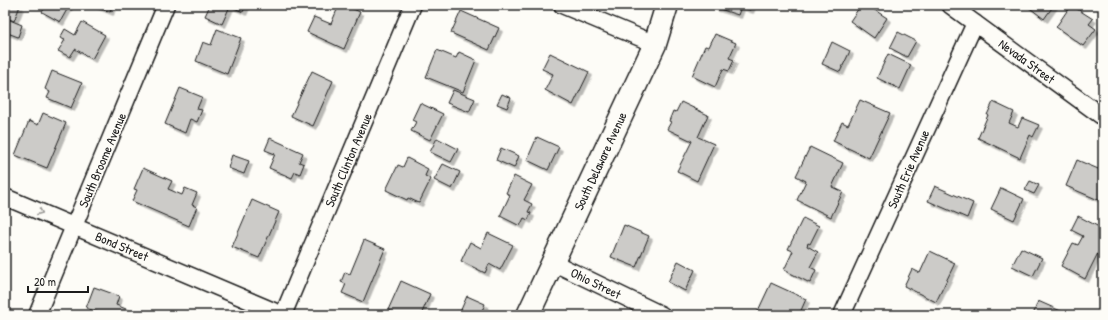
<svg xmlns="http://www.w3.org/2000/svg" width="1108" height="320" viewBox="0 0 1108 320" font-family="'Patrick Hand',sans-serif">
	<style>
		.building { fill: #cccbc8; stroke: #1c1c1c; filter: url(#shadow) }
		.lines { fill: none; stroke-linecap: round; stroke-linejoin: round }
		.street-casing { stroke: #1c1c1c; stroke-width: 19 }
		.secondary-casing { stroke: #1c1c1c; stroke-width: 25 }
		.street { stroke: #fdfcf7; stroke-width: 16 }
		.secondary { stroke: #fdfcf7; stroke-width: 22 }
		.oneway { stroke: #989794 }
		.labels { text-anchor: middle; stroke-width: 3.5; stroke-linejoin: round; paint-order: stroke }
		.street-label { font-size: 13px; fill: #1c1c1c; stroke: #fdfcf7 }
	</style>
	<defs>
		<filter id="shadow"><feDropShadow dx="3.5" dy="3.5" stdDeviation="0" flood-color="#0004"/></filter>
	</defs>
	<rect width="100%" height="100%" fill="#fdfcf7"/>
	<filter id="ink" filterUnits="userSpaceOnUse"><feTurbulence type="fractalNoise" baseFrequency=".025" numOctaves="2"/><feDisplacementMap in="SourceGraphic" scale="8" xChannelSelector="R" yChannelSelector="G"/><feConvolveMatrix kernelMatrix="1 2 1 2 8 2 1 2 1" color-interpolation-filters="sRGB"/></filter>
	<g filter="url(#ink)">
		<path class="building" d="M5,5L20,6L14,21L5,17Z
			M47,5H67L69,6L60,22L42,12Z
			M93,5H112L110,12Z
			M210,5L219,6L246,5L243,12L230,6L222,24L205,16Z
			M339,5H344L360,12L344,49L307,32L314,17L331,24Z
			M714,5H752L750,10L741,7L738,15L713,7Z
			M861,5H867L887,18L874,38L850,21Z
			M1026,5H1054L1044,19Z
			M1071,5L1093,19L1089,24L1096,29L1083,46L1056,27Z
			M461,11L499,28L489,50L451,33Z
			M5,18L22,25L18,37L5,32Z
			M82,22L105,35L92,59L75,49L70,57L58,51L65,40L60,38L65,29L75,35Z
			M217,29L241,38L227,74L196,61L203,42L211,45Z
			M898,32L916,41L907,57L890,48Z
			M715,34L736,43L729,58L734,60L729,71L723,69L715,87L692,76L705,46L709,47Z
			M832,42L850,51L840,72L822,64Z
			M437,50L456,58L459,52L476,60L463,92L426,77Z
			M550,53L589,72L573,105L545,90L553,74L542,69Z
			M888,54L911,65L900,89L877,78Z
			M52,71L82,83L71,108L47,98L50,92L45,89Z
			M312,71L333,81L313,126L291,116Z
			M180,88L202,97L197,109L202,110L197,122L190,119L185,133L165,124Z
			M453,90L475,99L469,112L447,103Z
			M502,94L511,98L507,108L497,104Z
			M860,100L890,113L869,158L833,141L842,122L848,125Z
			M681,102L708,115L698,137L714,144L697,181L677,171L692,141L667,129L671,122L669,121L673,111L676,112Z
			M993,102L1014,112L1009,123L1018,127L1022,118L1039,125L1033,137L1030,135L1020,158L978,138L988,115H987Z
			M420,103L443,114L430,140L411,131L416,122L412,120Z
			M43,113L66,123L47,168L15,155L29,121L38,125Z
			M537,137L559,147L548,170L527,160Z
			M270,138L303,153L299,162L304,164L300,174L295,172L292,178L269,168L275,154L265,150Z
			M437,138L458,149L451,162L430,152Z
			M810,147L843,163L832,187L843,192L831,217L797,200L806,181L796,176Z
			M501,148L519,156L514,168L496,160Z
			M232,155L249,161L244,174L228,168Z
			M407,158L428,169L425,176L431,179L419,203L408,198L407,200L386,190L398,165L403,167Z
			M1077,160L1103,171V202L1066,186Z
			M443,164L460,172L452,189L434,180Z
			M143,168L172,181L168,189L182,195L185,188L197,193L192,205L197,207L189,226L132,201L137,190L134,189Z
			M514,176L532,185L524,200L532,204L528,212L531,213L528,220L524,218L520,226L500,216L510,195L506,193Z
			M1030,181L1039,185L1034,194L1025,190Z
			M935,186L973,203L967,218L928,201Z
			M1001,188L1024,199L1014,220L991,209Z
			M252,200L279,212L259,258L232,247Z
			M1078,216L1103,229V249L1102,250L1100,249L1085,279L1061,266L1073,243L1078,245L1083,236L1071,230Z
			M803,218L819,226L810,244L808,243L807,246L818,252L810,267L816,270L810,283L784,270L793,251L788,249Z
			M624,225L649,236L636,267L611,257Z
			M488,233L513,245L500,270L489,264L485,273L461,261L470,242L481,248Z
			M364,240L385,249L363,302L342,293L346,284L341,282L345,272L350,274Z
			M1021,248L1042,258L1033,276L1012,266Z
			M930,251L955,263L936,302L904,286L912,269L920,273Z
			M678,261L695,270L685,291L668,282Z
			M401,281L430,294L421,315H394L392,314L393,312L388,310Z
			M771,283L806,299L799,315L788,312L786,315H756Z
			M94,287L119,296L116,305L131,311L130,315H105L86,308Z
			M467,296L485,304L480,315H455L457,311L460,312Z
			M1038,301L1063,312L1062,315H1033Z"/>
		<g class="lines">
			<defs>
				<path id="street" d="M562,5L655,44
					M950,5L1103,117
					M5,197L283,315
					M552,262L662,315
					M37,315L166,5
					M283,315L413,5
					M842,315L975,23"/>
				<path id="secondary" d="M528,315L655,44L667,5"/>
			</defs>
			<use href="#street" class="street-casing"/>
			<use href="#secondary" class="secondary-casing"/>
			<use href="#street" class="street"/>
			<use href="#secondary" class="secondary"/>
		</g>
		<defs><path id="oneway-chevron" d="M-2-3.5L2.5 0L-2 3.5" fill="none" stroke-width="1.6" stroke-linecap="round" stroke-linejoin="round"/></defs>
		<use class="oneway" href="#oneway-chevron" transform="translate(40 212) rotate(22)"/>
	</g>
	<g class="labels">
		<g class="street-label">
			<text transform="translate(1027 61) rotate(36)" y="5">Nevada Street</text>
			<text transform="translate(102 160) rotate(-67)" y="5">South Broome Avenue</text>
			<text transform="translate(348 160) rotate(-67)" y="5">South Clinton Avenue</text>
			<text transform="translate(600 161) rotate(-65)" y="5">South Delaware Avenue</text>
			<text transform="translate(908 169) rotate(-66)" y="5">South Erie Avenue</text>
			<text transform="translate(122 246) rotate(23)" y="5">Bond Street</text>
			<text transform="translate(596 283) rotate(26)" y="5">Ohio Street</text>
		</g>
	</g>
	<rect width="1108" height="320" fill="none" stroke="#fdfcf7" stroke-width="20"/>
	<rect x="10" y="10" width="1088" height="300" fill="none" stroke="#1c1c1c" stroke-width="1.5" filter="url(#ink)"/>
	<path d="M28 286v6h60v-6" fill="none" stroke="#1c1c1c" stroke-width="2"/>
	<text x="34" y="286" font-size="12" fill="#1c1c1c" stroke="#fdfcf7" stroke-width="3" paint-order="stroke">20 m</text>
</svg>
